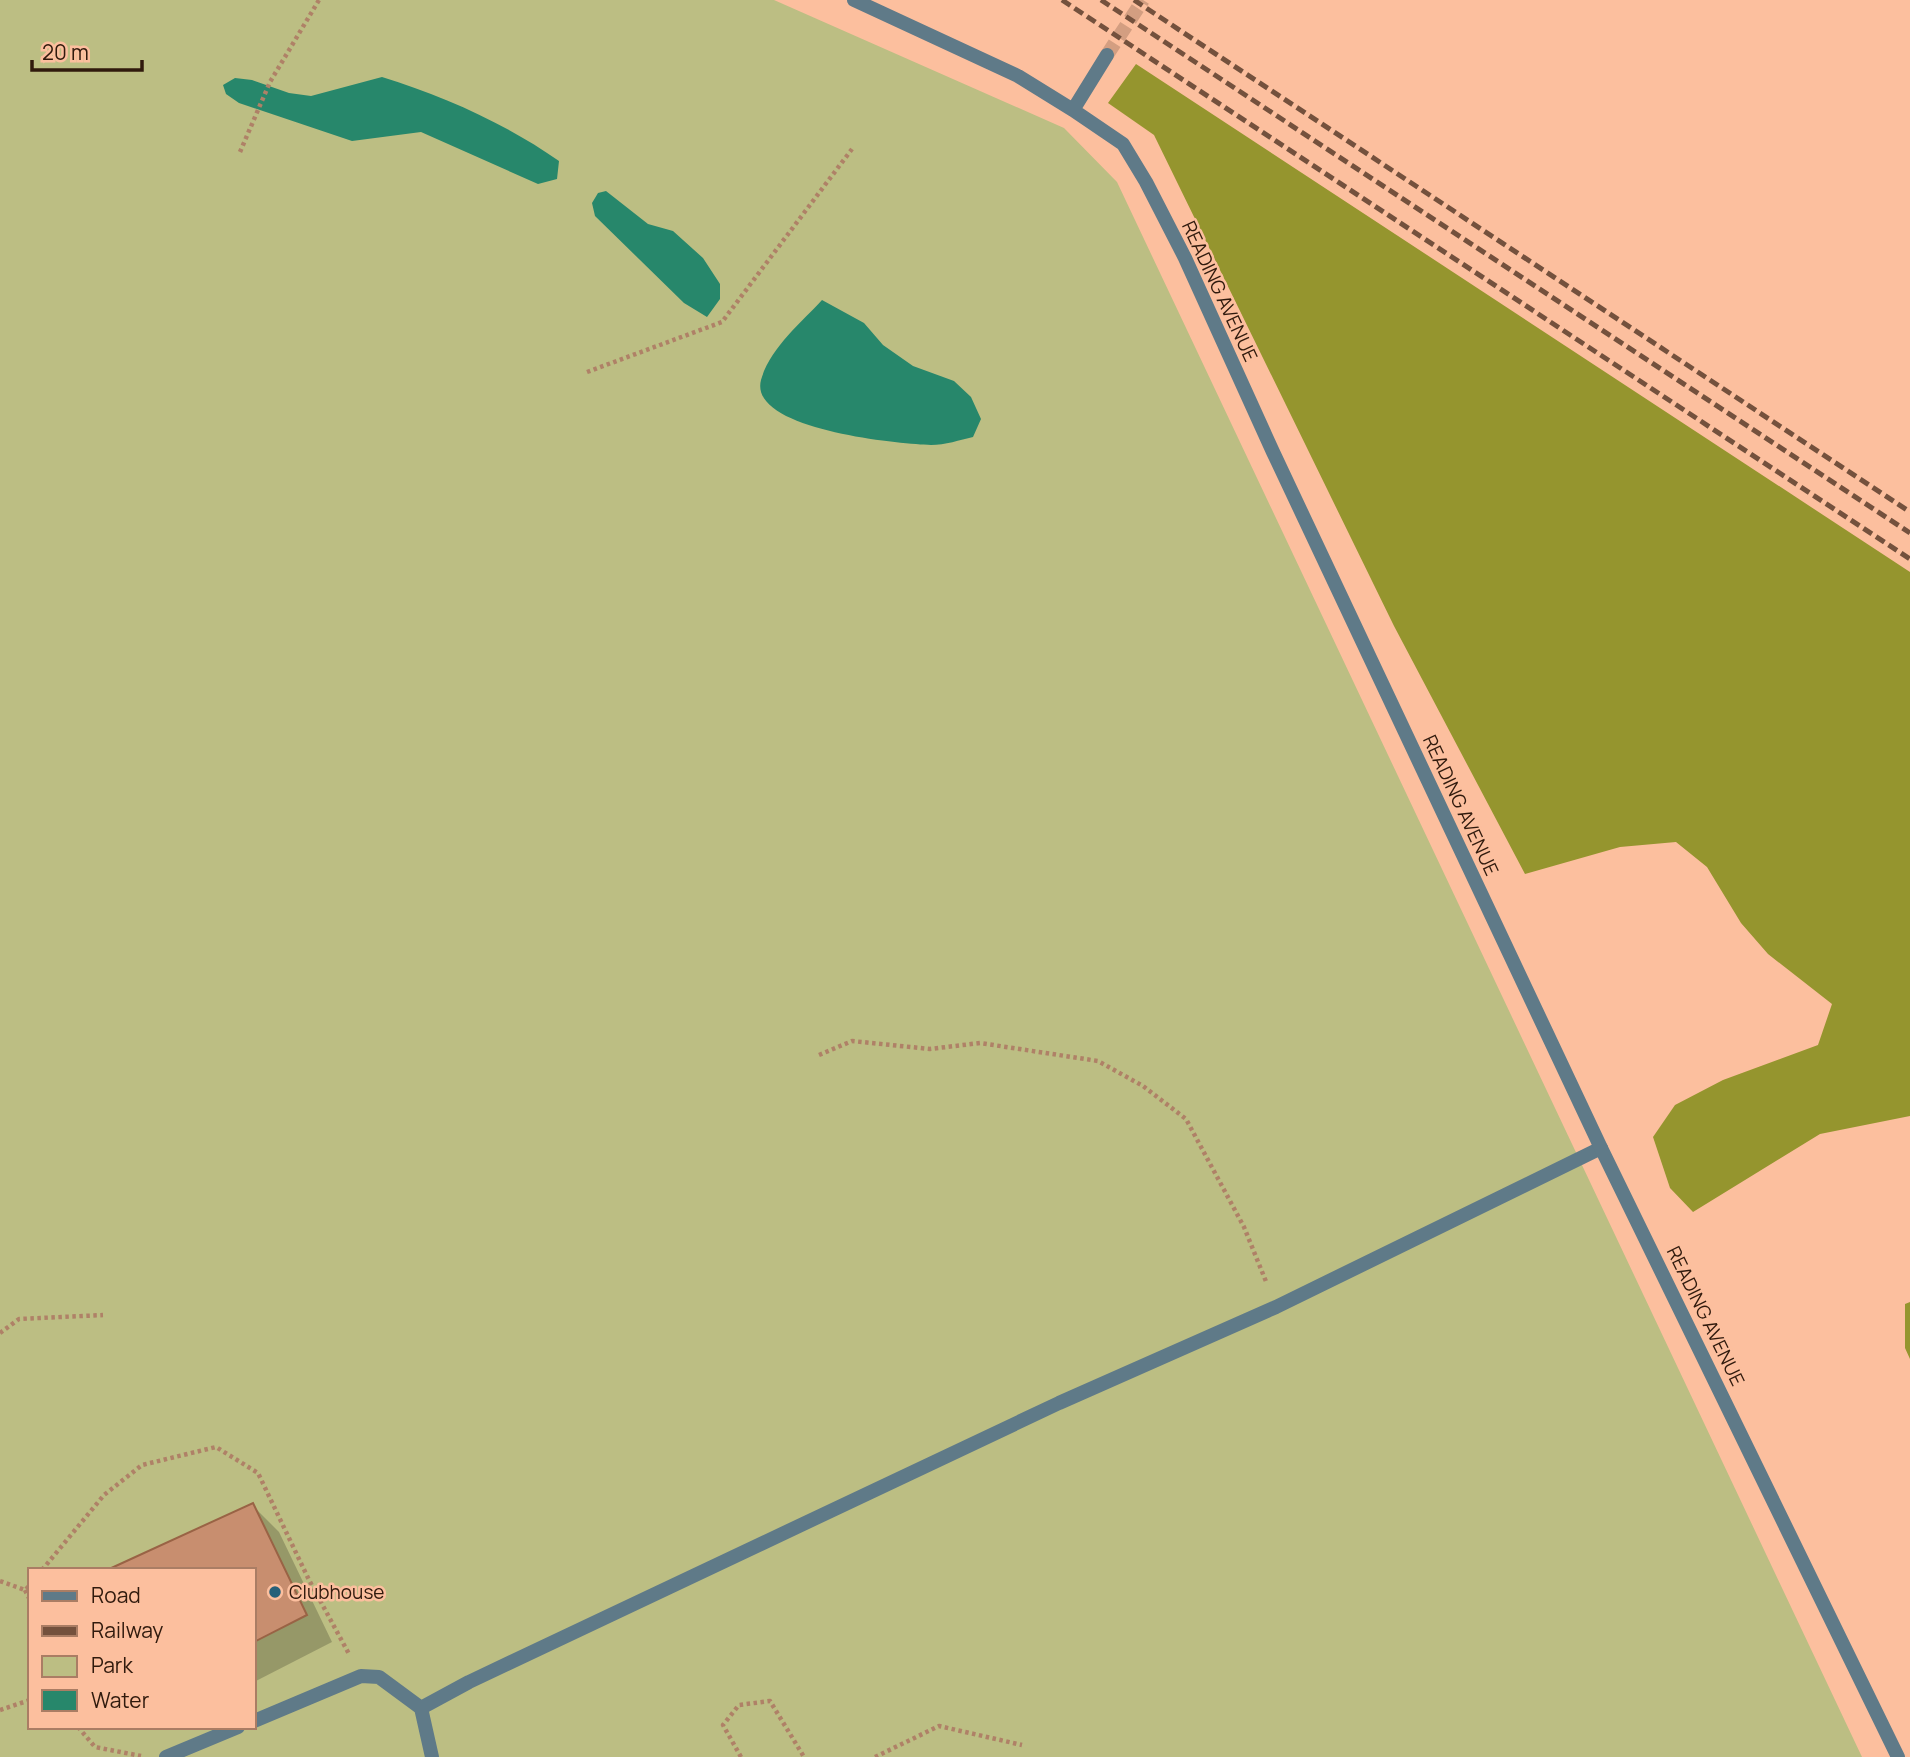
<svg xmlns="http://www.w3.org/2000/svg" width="1910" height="1757" viewBox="0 0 1910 1757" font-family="Manrope,sans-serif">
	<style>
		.green { fill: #bcbe83; fill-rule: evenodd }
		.forest { fill: #95952e }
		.water { fill: #27876b }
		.shadow { fill: #0003 }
		.building { fill: #c88e6f; stroke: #996345; stroke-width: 2 }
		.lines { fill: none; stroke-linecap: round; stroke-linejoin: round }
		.street-tunnel { stroke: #d39e81; stroke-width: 14; stroke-dasharray: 14 7; stroke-linecap: butt }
		.path { stroke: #af8167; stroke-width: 4.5; stroke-dasharray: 3.5 3.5; stroke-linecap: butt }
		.lane { stroke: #5f7a88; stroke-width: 14 }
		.street { stroke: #5f7a88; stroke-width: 14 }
		.rail { stroke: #74513d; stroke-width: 5; stroke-dasharray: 10 5; stroke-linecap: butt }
		.poi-dot { fill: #266079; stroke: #fcbf9e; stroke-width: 2.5 }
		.labels { text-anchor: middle; stroke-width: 5; stroke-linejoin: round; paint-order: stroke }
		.street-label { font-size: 19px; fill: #301a0d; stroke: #fcbf9e }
		.poi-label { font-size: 19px; fill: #301a0d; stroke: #fcbf9e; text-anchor: start }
	</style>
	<rect width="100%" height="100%" fill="#fcbf9e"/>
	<path class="green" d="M0,0H774L1064,128L1117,182L1862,1757H0ZM30,1570H254V1727H30Z"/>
	<path class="forest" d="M1136,64L1910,572V1116L1820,1134L1693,1212L1670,1188L1653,1137L1675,1105L1723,1080L1818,1045L1832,1004L1768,954L1741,923L1707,867L1676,842L1620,847L1525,874L1394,626L1154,135L1108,103Z
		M1910,1302V1359L1905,1348V1304Z"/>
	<path class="water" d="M382,77C444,96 506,124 559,161L557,179L538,184L421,132L352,141L239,103L226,94L223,85L235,78L252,80L289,93L311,96Z
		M606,191L648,224L673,231L703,258L720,284V299L707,317L684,303L595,216L592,203L598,193Z
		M822,300L864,323L883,345L913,366L954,381L971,397L981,419L973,437C960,440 945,445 931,445C899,444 748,430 761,380C770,348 801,323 822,300Z"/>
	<path class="shadow" d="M252,1505L279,1532L332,1642L254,1682V1570H110Z"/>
	<path class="building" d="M253,1503L307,1615L254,1642V1570H107Z"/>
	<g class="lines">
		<path class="street-tunnel" d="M1107,55L1143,0"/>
		<path class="path" d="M240,152L270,82L319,0
			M587,372L722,322L852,149
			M819,1055L852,1041L930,1049L980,1043L1098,1061L1143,1086L1186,1119L1244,1227L1267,1284
			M0,1333L19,1319L103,1315
			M42,1570L104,1495L142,1465L216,1447L258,1473L309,1580L349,1654
			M0,1581L25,1590L30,1585
			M25,1590L30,1600
			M0,1710L30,1700
			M78,1727L95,1747L141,1756
			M741,1757L723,1725L739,1705L770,1701L804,1757
			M875,1757L939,1726L1022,1745"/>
		<path class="lane" d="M421,1708L432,1757
			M254,1721L361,1676L379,1677L421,1708L469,1682L1059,1403L1276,1307L1601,1148
			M166,1757L238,1727"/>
		<path class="street" d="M854,0L1018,76L1073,110L1123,144L1146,182L1185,258L1273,452L1601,1148L1898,1757
			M1073,110L1107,55"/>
		<path class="rail" d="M1062,0L1910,559
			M1101,0L1910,533
			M1134,0L1910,512"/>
	</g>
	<circle class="poi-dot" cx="275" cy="1592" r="7"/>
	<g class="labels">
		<g class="street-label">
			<text transform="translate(1220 291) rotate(65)" y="7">READING AVENUE</text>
			<text transform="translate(1461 805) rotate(65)" y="7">READING AVENUE</text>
			<text transform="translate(1706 1316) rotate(64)" y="7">READING AVENUE</text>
		</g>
		<g class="poi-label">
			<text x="289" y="1599">Clubhouse</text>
		</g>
	</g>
	<rect x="28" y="1568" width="228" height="161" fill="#fcbf9e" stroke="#aa7d64" stroke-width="2"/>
	<rect x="42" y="1591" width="35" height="10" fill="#5f7a88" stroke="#aa7d64" stroke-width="2"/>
	<text x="91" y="1603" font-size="21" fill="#301a0d">Road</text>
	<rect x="42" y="1626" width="35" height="10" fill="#74513d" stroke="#aa7d64" stroke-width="2"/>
	<text x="91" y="1638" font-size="21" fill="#301a0d">Railway</text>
	<rect x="42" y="1656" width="35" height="21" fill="#bcbe83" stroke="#aa7d64" stroke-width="2"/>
	<text x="91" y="1673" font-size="21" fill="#301a0d">Park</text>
	<rect x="42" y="1690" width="35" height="21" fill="#27876b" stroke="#aa7d64" stroke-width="2"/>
	<text x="91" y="1708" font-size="21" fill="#301a0d">Water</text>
	<path d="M32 60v10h110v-10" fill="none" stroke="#301a0d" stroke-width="3.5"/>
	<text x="42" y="60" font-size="21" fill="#301a0d" stroke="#fcbf9e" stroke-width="5" paint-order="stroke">20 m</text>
</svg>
